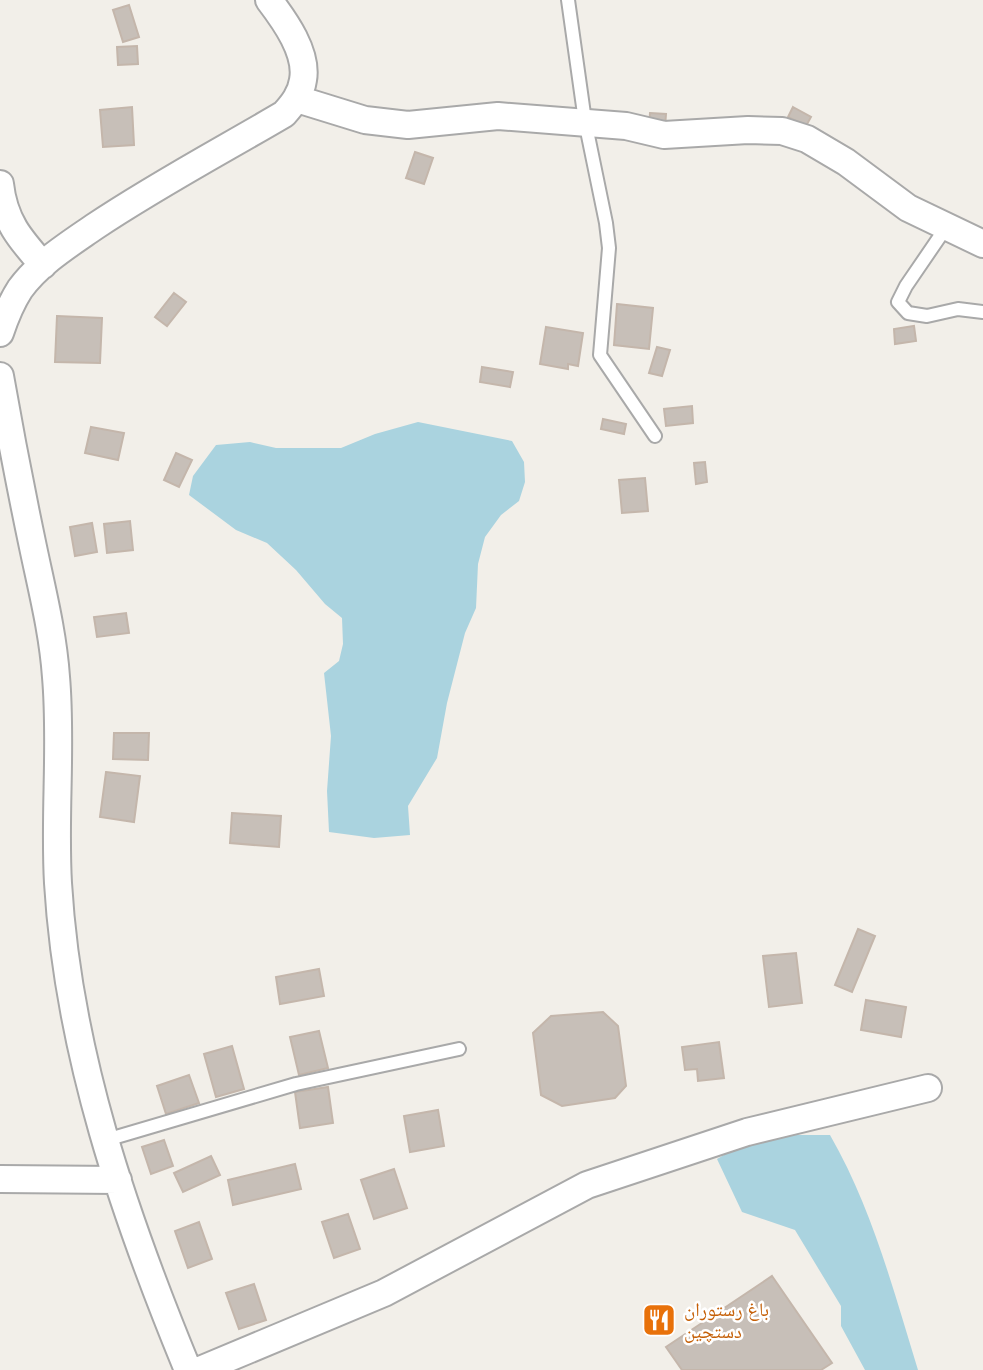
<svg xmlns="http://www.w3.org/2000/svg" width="983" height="1370" viewBox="0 0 983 1370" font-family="'Varela Round','Noto Naskh Arabic',sans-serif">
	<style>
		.water { fill: #aad3df }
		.building { fill: #c7bfb8; stroke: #c4b6ab; stroke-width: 2 }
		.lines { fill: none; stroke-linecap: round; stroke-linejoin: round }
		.lane-casing { stroke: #a9a9a9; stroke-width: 16 }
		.street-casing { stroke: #a9a9a9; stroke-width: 30 }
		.lane { stroke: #fff; stroke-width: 12 }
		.street { stroke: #fff; stroke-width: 26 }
		.labels { text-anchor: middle; stroke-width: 5; stroke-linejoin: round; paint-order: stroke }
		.food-label { font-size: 19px; fill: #c56008; stroke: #fff; text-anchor: start }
	</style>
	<rect width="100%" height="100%" fill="#f2efe9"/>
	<path class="water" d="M418,422L512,441L524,462L525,482L519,501L501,515L485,537L478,564L476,608L465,633L447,703L437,758L408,806L410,835L374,838L329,832L327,791L331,736L324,673L339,661L343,644L342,618L325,604L296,570L267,543L236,530L189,495L193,476L216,445L250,442L276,448H341L375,434Z
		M797,1135H830C872,1208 893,1289 918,1370H865L841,1326V1306L795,1230L742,1212L717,1159C744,1143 766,1137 797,1135Z"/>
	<path class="building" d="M129,5L139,37L123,42L113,10Z
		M137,46L138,64L118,65L117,47Z
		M132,107L134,145L103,147L100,110Z
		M793,107L811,117L806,126L788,117Z
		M650,113L666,114L665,127L649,126Z
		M415,152L433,158L424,184L406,178Z
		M174,293L186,302L167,326L155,317Z
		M617,304L653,308L649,349L614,345Z
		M57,316L102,318L100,363L55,362Z
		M914,326L916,341L895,344L894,329Z
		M546,327L583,333L578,366L568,364V369L540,364Z
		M657,347L670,350L662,376L649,373Z
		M482,367L513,372L510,387L480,382Z
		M692,406L693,423L666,426L664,409Z
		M603,419L626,424L624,434L601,429Z
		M91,427L124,433L118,460L85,453Z
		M176,453L192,460L179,487L164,480Z
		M705,462L707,482L696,484L694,463Z
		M645,478L648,511L622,513L619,480Z
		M130,521L133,550L107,553L104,524Z
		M92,523L97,552L75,556L70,527Z
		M126,613L129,633L97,637L94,617Z
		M114,733H149L148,760L113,759Z
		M106,772L140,776L134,822L100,817Z
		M232,813L281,816L279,847L230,843Z
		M858,929L875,936L852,992L835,985Z
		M796,953L802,1003L769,1007L763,956Z
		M319,969L324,996L280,1004L276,977Z
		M866,1000L906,1007L901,1037L861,1030Z
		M603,1012L618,1026L626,1086L615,1098L562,1106L541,1095L533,1033L551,1016Z
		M319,1031L328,1068L299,1075L290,1037Z
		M719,1042L724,1078L698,1081L697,1069L685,1070L682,1047Z
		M232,1046L244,1089L216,1097L204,1054Z
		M189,1075L199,1103L166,1114L157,1086Z
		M328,1087L333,1123L300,1128L295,1092Z
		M438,1110L444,1146L410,1152L404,1116Z
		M164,1140L173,1166L151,1174L142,1147Z
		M211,1156L220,1175L183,1192L174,1173Z
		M295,1164L301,1189L233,1205L228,1180Z
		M394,1169L407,1208L374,1219L361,1180Z
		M348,1214L360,1249L334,1258L322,1222Z
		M199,1222L212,1259L188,1268L175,1231Z
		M772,1276L832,1363L821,1370H682L666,1347Z
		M254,1284L266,1320L239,1329L226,1293Z"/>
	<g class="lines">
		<defs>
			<path id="lane" d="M568,0L585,121L606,223L609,248L600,355L655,436
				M947,226L906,286L898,302L908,313L927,316L958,309L983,312
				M106,1140L296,1084L459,1049"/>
			<path id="street" d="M297,99L365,120L408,125L498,116L626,126L664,135L748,130L782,131L807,139L846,162L908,208L983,244
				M0,184C4,221 20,239 43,265
				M0,333C5,318 11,303 20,289C39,263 68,245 94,227C155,186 221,151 284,114C293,104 301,94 303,80C308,53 285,21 269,0
				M0,376C10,433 21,490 33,547C42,590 53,633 56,677C62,745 54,814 58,883C68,1052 124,1215 188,1370
				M0,1179L118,1180
				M200,1370L384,1293L587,1185L747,1132L928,1088"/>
		</defs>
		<use href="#lane" class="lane-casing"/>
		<use href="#street" class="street-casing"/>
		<use href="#lane" class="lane"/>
		<use href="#street" class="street"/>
	</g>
	<defs>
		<symbol id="restaurant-square" viewBox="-11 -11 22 22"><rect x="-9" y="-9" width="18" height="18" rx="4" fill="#e8710a" stroke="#fff"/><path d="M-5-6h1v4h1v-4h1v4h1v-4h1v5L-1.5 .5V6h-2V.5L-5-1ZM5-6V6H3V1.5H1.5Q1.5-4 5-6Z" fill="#fff"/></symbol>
	</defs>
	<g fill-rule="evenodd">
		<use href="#restaurant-square" x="640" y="1301" width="38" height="38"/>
	</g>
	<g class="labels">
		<g class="food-label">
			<text x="684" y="1316">باغ رستوران<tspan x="684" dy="22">دستچین</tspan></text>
		</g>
	</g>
</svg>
